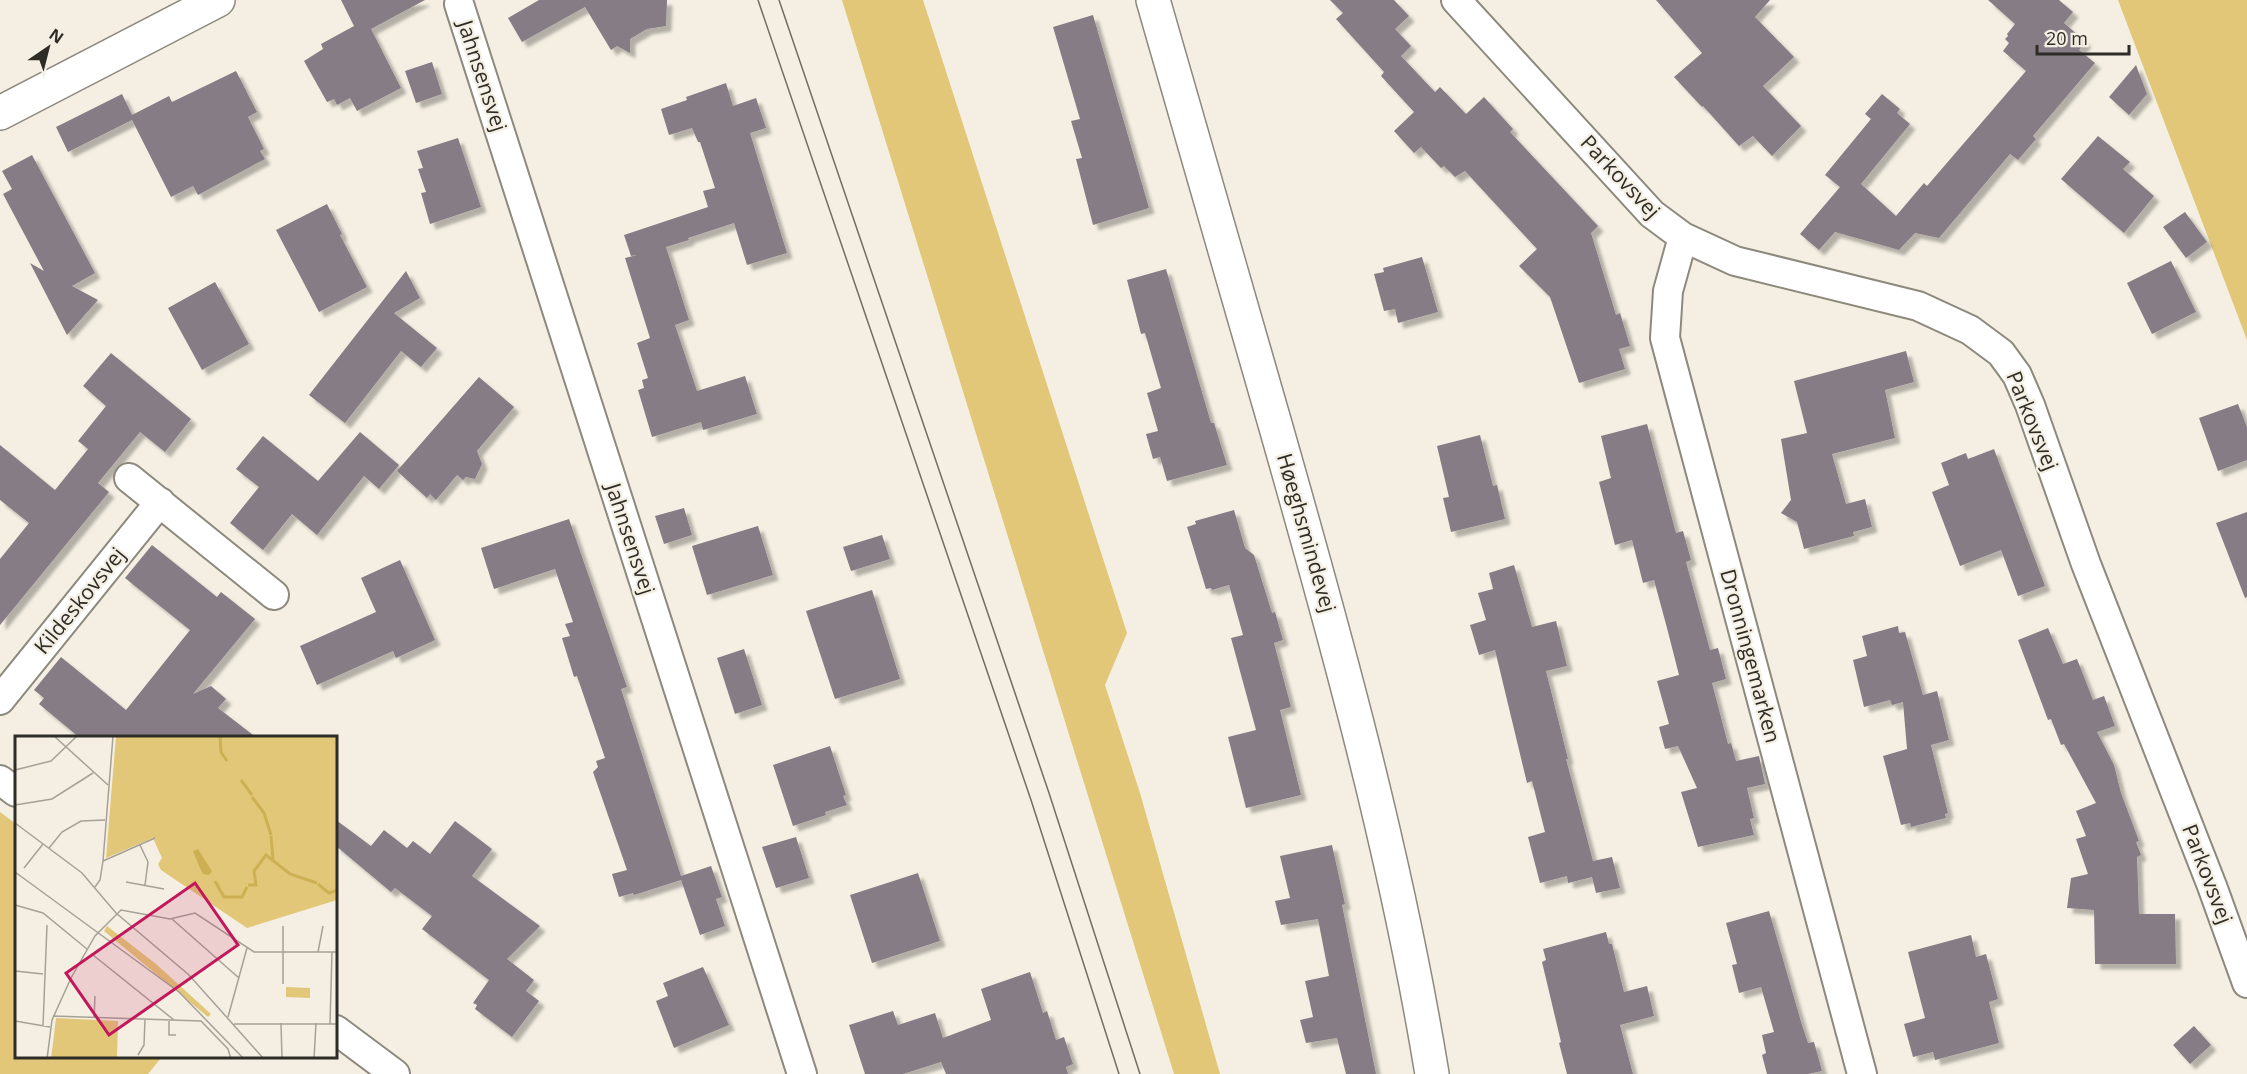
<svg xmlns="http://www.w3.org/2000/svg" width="2247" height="1074" viewBox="0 0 2247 1074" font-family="'Open Sans',sans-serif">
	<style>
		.green { fill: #e2c778 }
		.building { fill: #867c85; filter: url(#shadow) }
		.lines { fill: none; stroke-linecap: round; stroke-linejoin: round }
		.street-casing { stroke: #8d897d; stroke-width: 32 }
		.secondary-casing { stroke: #8d897d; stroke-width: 36 }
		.street { stroke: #fff; stroke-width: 28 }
		.secondary { stroke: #fff; stroke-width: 33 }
		.tram { stroke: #706d65; stroke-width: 1.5 }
		.labels { text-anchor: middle; stroke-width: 4.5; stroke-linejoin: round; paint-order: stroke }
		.street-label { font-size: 21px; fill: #2e2c27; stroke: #f4efe2 }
		.inset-river { fill: none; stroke: #ceb054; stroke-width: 3 }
		.inset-road { fill: none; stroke: #a5a197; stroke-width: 1.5 }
		.view { fill: #c2185b; fill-opacity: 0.15; stroke: #c2185b; stroke-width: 3 }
		.inset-edge { fill: none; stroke: #2e2c27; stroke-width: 3 }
	</style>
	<defs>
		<filter id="shadow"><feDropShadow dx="5.5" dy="5.5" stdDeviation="1.5" flood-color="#0004"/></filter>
	</defs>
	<rect width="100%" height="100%" fill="#f4efe2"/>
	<path class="green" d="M842,0H923L1127,633L1105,685L1140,793L1220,1074H1174Z
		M2118,0H2247V340Z
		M0,812L16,824V1058H161L148,1074H0Z"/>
	<path class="building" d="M341,0H425L371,29L401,88L357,111L350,98L337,105L334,99L327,102L304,61L323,49L321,44L354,26Z
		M539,0H667L666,26L647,29L630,39V53L617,46L611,50L585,7L522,42L508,18Z
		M1330,0H1394L1409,16L1395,29L1411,46L1401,56L1435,92L1440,87L1466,114L1484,97L1513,129L1510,132L1598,226L1591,233L1616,315L1620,313L1630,346L1619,349L1625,369L1579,383L1550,297L1519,266L1537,249L1465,171L1455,177L1444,166L1441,168L1421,147L1414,153L1394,131L1414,112L1381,76L1384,72L1336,19L1343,13Z
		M1656,0H1770L1755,17L1794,57L1763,86L1801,126L1772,156L1753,136L1739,146L1703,106L1702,107L1674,77L1702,53Z
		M1988,0H2059L2073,12L2064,23L2086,42L2079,50L2095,63L2033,136L2036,139L2018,160L2010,154L1939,238L1915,233L1899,250L1835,232L1819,250L1800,234L1840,187L1825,175L1871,119L1865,114L1882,94L1900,109L1897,113L1910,124L1861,184L1896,216L1924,183L1927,186L2026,71L2003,51L2009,43L2005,39L2008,36L2007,34L2015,24Z
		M1093,15L1149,208L1093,225L1076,159L1082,158L1071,121L1080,119L1053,27Z
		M432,62L442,94L416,103L405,71Z
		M2136,65L2147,94L2129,115L2109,97Z
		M236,71L257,112L248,117L264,149L260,151L265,159L198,195L193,186L171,197L132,120L68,152L56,127L122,94L132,115L169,96L172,102Z
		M726,83L733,106L756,98L766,128L750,133L787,253L747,265L734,223L688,238L689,240L666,247L689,320L675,325L697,391L745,376L757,414L703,430L701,422L652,437L638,390L644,388L642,380L648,378L637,343L650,338L625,258L637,255L631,256L624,235L708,207L703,191L715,188L700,142H698L692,128L669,135L661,109L687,100L686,97Z
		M2098,136L2130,162L2123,169L2154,196L2124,233L2061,179Z
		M458,138L481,207L430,224L421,193L426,192L418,169L423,168L417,151Z
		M32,155L95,273L72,286L98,300L67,335L30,263L44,271L3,194L12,189L2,171Z
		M327,204L342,234L340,235L367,287L319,312L276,230Z
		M2185,212L2207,242L2186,258L2163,227Z
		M1422,257L1438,312L1398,323L1395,309L1384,311L1374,274L1384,272L1383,268Z
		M2171,261L2196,312L2152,334L2127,283Z
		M1166,269L1211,423H1214L1227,465L1167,481L1160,457L1153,459L1146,434L1158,431L1147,393L1161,388L1145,333L1141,334L1127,280Z
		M406,271L420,298L394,313L437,348L421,367L401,351L345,423L309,395Z
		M215,282L249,344L202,370L168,308Z
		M1906,351L1914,382L1885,390L1895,438L1832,454L1846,504L1865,499L1872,527L1853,532L1854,536L1804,549L1797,522L1781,513L1791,500L1781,439L1807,433L1794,381Z
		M111,353L191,419L165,452L140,432L98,483L109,492L0,625V559L29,523L0,500V445L55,490L88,449L78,441L106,406L83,386Z
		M479,377L514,407L477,451L482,464L475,479L466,477L463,480L457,475L436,500L430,494L427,498L397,471Z
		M2238,404L2247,427V460L2218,471L2199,418Z
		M1647,424L1676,533L1683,531L1691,560L1686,562L1710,650L1718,648L1726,679L1712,683L1728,744L1731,743L1736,761L1759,756L1765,784L1747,788L1754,818L1750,819L1754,835L1698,847L1681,792L1697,788L1678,746L1665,749L1659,727L1669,724L1657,681L1679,675L1667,628L1654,580L1643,583L1632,540L1615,545L1599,482L1611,478L1601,436Z
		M360,432L399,465L379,489L364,476L317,535L292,514L263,550L230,523L259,487L236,469L263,436L318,481Z
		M1480,435L1493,486L1497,485L1505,519L1451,532L1443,498L1449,497L1437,446Z
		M1994,449L2045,586L2018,596L2001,550L1960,566L1932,492L1949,485L1941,463L1966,453L1968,459Z
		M684,508L692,535L664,544L655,516Z
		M1234,510L1245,548L1254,555L1272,613L1275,612L1283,640L1274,643L1291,707L1280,710L1301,795L1246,808L1228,737L1256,730L1231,638L1243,635L1229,585L1212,590L1211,588L1206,589L1187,527L1196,524L1195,521Z
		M2247,512V597L2245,598L2216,523Z
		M569,519L627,687L621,689L681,876L711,866L722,897L716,899L725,926L700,935L681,880L634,895L633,893L619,897L612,874L627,870L593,772L598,767L596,761L605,758L577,676L574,677L562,638L570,636L565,624L573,622L555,569L494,589L481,548Z
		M758,526L773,575L707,595L692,546Z
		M882,535L890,559L851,571L843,547Z
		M152,545L217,597L221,592L255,619L193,694L211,686L226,699L218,708L257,738H80L39,704L44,698L34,690L61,657L126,710L190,630L125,578Z
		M400,560L435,640L396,658L393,651L317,685L300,646L376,612L361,578Z
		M1514,565L1532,627L1556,621L1567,666L1546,671L1568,759H1566L1593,861L1612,857L1620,888L1596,893L1592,877L1568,883L1567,876L1540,883L1528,837L1545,832L1532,781L1527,783L1495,650L1479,655L1470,625L1486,620L1478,593L1493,589L1489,573Z
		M872,590L900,679L835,699L806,611Z
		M1898,626L1899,633L1905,632L1923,695L1937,691L1949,740L1931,745L1948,813L1945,814L1946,818L1911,827L1910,823L1901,825L1883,756L1907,749L1903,702L1892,705L1890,700L1864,707L1853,660L1867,656L1862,636Z
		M2048,628L2063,664L2077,659L2093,700L2104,696L2115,726L2097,732L2114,765L2121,793L2139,841L2136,842L2141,855L2137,857L2139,914H2175L2176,964H2095L2094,910L2067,908L2071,878L2088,874L2076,839L2086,836L2076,811L2096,803L2064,744L2061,745L2051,719L2048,720L2018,640Z
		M744,649L762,705L735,714L717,658Z
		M830,746L846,795L843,796L847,805L825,812L826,815L793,826L773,765Z
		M336,820L371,846L384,830L407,848L413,841L430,854L455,821L492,849L472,876L540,926L507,959L534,980L526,991L539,1001L512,1037L475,1009L477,1005L473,1003L489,980L422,929L432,916L395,888L391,892L336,846Z
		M796,837L809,878L776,888L762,847Z
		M1332,845L1345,904L1342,905L1376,1074H1346L1337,1038L1306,1043L1300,1020L1313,1017L1305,981L1329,976L1318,919L1281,925L1275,901L1290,898L1280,856Z
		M918,873L940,941L872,963L850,895Z
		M1769,911L1802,1025L1808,1043L1814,1042L1822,1071L1808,1074H1767L1762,1055L1766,1053L1762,1035L1774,1032L1761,987L1739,993L1732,965L1737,964L1726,923Z
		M1606,932L1609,944H1612L1624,992L1647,986L1654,1016L1620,1025L1633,1074H1567L1559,1043L1561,1042L1542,962L1546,960L1543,949Z
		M1971,935L1976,957L1986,954L1998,999L1989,1002L1999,1043L1935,1060L1933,1052L1913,1057L1904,1024L1925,1018L1908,952Z
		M703,967L729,1025L674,1048L656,1001L668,996L663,983Z
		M1030,972L1043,1013L1047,1011L1056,1040L1064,1037L1073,1064L1066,1067L1068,1074H946L941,1062L903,1074H865L849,1025L893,1011L898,1025L935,1013L943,1038L991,1020L981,989Z
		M2194,1026L2211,1045L2190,1064L2173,1045Z"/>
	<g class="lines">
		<defs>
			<path id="street" d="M1456,0L1652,214L1683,237L1735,261L1918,306L1970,330L2001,353L2017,375L2030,405L2086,564L2212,886L2247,983
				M459,4L802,1074
				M1683,237L1668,291L1665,338L1862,1074
				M129,478L274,595
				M0,700L160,502
				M0,780L16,792
				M336,1030L395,1074"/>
			<path id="secondary" d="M1153,0C1193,141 1234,282 1275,424C1336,638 1396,854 1432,1074
				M0,113L218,0"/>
		</defs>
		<use href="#street" class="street-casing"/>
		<use href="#secondary" class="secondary-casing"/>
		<use href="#street" class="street"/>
		<use href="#secondary" class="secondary"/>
		<path class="tram" d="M758,0L1031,800L1119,1074
			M779,0L1049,793L1140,1074"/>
	</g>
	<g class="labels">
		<g class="street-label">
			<text transform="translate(482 76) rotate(72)" y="7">Jahnsensvej</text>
			<text transform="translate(1620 177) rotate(47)" y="7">Parkovsvej</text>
			<text transform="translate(2032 421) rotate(68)" y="7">Parkovsvej</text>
			<text transform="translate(1306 533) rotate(74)" y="7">Høeghsmindevej</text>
			<text transform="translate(630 539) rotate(72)" y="7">Jahnsensvej</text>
			<text transform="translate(80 601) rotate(-51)" y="7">Kildeskovsvej</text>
			<text transform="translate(1750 656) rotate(75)" y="7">Dronningemarken</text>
			<text transform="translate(2207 874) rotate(69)" y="7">Parkovsvej</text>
		</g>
	</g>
	<g transform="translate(15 736)">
		<rect width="322" height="322" fill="#f4efe2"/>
		<path d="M101,0H322V164L232,192L146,134L143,128L147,122L138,102L91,122ZM92,190L141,228L196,278L193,281L89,195ZM271,251L295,252V262L271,261ZM41,282L103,285L102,322L36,323Z" fill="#e2c778"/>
		<path d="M183,113L197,135L194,139L188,138L184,130L178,115Z" fill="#ceb054"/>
		<path class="inset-river" d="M205,0L206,16L212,25M226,44L237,59M237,61L249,77L256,99M256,100L258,123M200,145L209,161H227L232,151M303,148L314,157L323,154M233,149H241L239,135L251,119L275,138L302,147"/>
		<path class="inset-road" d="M39,0L93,49M0,34L36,25L62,0M0,69L37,63L78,37M0,87L67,137L101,177L174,239L249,323M125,109L133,126L130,149M34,112L47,96L66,85L90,84M88,125L140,102M9,132L28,108M0,136L164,256L229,323M111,146L149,153M80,151L85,144L88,125L98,0M0,169L28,177L72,213M157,183L224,242M303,216L308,190M78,219L159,284M0,235L28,238M268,248V190M38,280L186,285L213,313L216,323M213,281L232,212M79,282L80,260M154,284V299H161M0,285L35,291M266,287L267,323M219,288H323M315,288L317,216M28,290L32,189M123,319L129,309L130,284M32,323L37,284L56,242L80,200L106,174L155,183L180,177L239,216H323M299,323L301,287"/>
		<path class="view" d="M180,147L223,209L94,299L51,237Z"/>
		<rect width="322" height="322" class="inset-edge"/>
	</g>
	<g transform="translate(48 48) rotate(35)" stroke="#f4efe2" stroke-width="4.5" paint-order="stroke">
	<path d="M0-4.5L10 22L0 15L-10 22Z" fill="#2e2c27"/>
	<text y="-9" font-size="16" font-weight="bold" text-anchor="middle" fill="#2e2c27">N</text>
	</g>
	<path d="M2037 45v9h92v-9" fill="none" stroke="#2e2c27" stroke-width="3"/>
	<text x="2046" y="45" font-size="18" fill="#2e2c27" stroke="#f4efe2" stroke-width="4.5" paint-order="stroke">20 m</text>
</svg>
